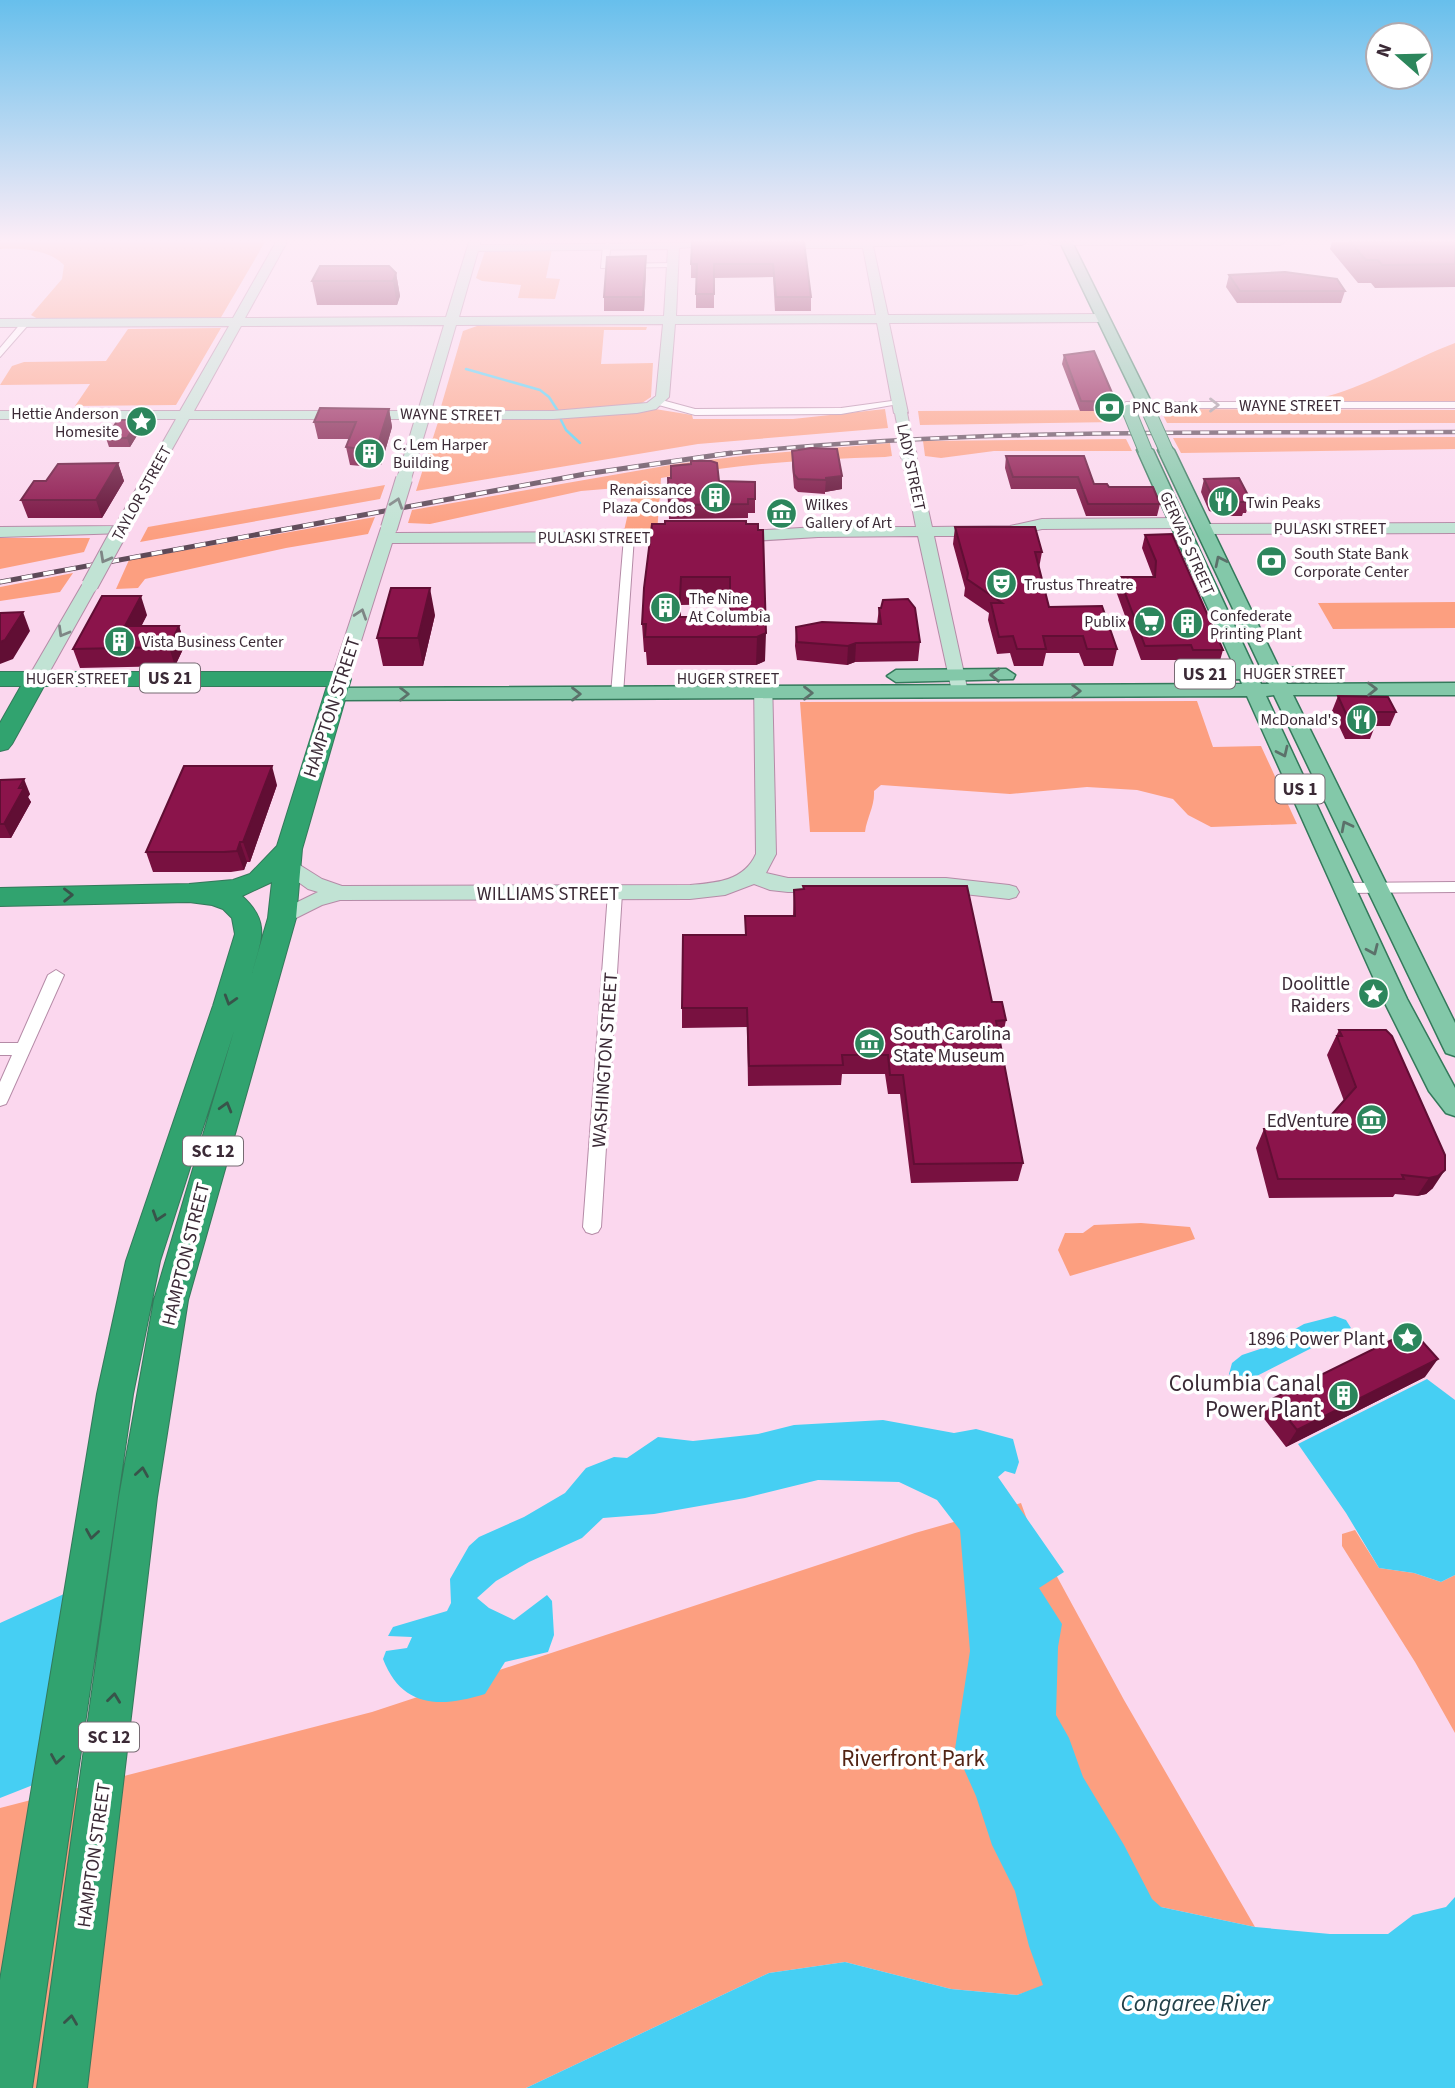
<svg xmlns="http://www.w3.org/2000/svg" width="1455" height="2088" viewBox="0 0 1455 2088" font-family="'Source Sans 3',sans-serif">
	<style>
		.green { fill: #fc9f80 }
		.water { fill: #46cff3 }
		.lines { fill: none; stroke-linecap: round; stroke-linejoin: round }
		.stream { stroke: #46cff3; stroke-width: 2.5 }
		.street-casing { stroke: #b58ba7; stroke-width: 2 }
		.secondary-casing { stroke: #b58ba7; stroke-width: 2 }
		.primary-casing { stroke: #34795b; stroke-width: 3 }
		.highway-casing { stroke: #34795b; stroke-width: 2 }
		.street { fill: #fff; fill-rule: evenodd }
		.secondary { fill: #c1e3d4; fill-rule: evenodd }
		.primary { fill: #83c8a9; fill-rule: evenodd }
		.highway { fill: #31a36f; fill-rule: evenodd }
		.rail-far1-casing { stroke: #5e4a58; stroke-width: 4.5 }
		.rail-casing { stroke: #5e4a58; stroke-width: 5 }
		.rail-far1 { stroke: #fff; stroke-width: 2.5; stroke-dasharray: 9; stroke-linecap: butt }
		.rail { stroke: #fff; stroke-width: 3.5; stroke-dasharray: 11; stroke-linecap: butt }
		.secondary-bridge-far1-casing { stroke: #b58ba7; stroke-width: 14; stroke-linecap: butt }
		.secondary-bridge-casing { stroke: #b58ba7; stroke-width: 18; stroke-linecap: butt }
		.primary-bridge-casing { stroke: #34795b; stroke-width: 15; stroke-linecap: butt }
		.secondary-bridge-far1 { stroke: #c1e3d4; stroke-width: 12 }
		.secondary-bridge { stroke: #c1e3d4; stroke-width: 16 }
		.primary-bridge { stroke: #83c8a9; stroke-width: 13 }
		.wall { fill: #781140; fill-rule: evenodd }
		.shaded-wall { fill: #610e34 }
		.building { fill: #8b144b; stroke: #610e34; stroke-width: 2; fill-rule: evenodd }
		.oneway { stroke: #9d949a }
		.oneway2 { stroke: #7e8685 }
		.oneway3 { stroke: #5b716a }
		.oneway4 { stroke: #38544a }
		.labels { text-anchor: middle; stroke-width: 7; stroke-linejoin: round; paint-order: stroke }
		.far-street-label { font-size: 16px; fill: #3b2a36; stroke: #fff }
		.far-poi-label { font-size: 16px; fill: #3b2a36; stroke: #fff; text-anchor: start }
		.shield { fill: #fff; stroke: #766a72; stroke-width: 2 }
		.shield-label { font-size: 18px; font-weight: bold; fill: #3b2a36 }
		.street-label { font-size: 19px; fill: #3b2a36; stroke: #fff }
		.poi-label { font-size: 19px; fill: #3b2a36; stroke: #fff; text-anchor: end }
		.near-poi-label { font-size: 23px; fill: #3b2a36; stroke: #fff; text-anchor: end }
		.near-park-label { font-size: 23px; fill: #522414; stroke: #fff }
		.near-water-label { font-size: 24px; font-style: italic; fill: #234048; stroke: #fff }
	</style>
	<rect width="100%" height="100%" fill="#fbd7ee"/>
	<path class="green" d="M0,242H265L220,319L40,320L31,315L62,279L64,265C48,249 21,248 0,249Z
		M552,249L546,278L560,279L555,299L518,298L521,285L482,281L476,278L485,251Z
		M477,326L647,327L646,330H604L601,364L653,363L651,397L639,405L572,411L440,410L463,331Z
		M221,328L176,405L75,406L90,384L0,385L12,366L24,362L106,361L128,329Z
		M1455,343V403H1321L1317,399C1367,387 1408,361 1455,343Z
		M655,409L692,415L693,419H793L885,409L888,428L698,444L416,491L438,422L602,416Z
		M1160,409L1455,410V423H1167Z
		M1113,410L1116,422L920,425L918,411Z
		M1455,437V449L1181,453L1173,438Z
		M1126,439L1132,451H994L941,458L925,456L923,441Z
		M890,443L892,456L885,457C811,459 735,464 661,478L657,533L624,531L632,495L617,488L581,491L430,524L408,523L412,510L676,464L750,455Z
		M385,485L380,499L140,542L148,527Z
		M375,517L368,534L286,548L145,579L138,588L116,589L129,560Z
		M0,538H90L84,552L0,569Z
		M73,573L60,592L0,601V587Z
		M1455,602V628L1333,629L1318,603Z
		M1197,701L1213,747L1261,746L1297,824L1211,827L1188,815L1173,799L1137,790L1087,787L1010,794L881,785L874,791C875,806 867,817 865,832H810L800,702Z
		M1141,1223L1190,1227L1195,1239L1070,1276L1058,1250L1065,1233H1083L1094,1225Z
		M1021,1503L1029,1525L1124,1700L1255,1927L1161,1907L1095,1969L1017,1995L951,1989L845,1962L769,1973L526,2088H0V1808L372,1712L915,1533Z
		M1355,1530L1379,1568L1414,1573L1441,1582L1455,1575V1733L1415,1662L1342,1546V1534Z"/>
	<path class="water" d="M1335,1316L1346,1320L1351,1328L1239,1385L1229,1374L1232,1363L1242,1355L1260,1349L1304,1324Z
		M1427,1379L1455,1400V1575L1441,1582L1414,1573L1379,1568L1346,1513L1298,1444Z
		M883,1420L954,1433L976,1429L1013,1439L1019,1462L1015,1474L1005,1471L998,1477L1064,1572L1039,1588L1062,1624L1058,1647L1056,1715L1069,1738L1083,1777L1124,1845L1152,1899L1161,1907L1255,1927L1330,1934H1388L1413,1915L1446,1907L1455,1897V2088H526L769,1973L845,1962L951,1989L1017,1995L1043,1985L1029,1946L1015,1891L992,1845L976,1796L955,1749L970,1651L960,1530L937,1500L899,1482L818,1480L745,1498L654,1514L603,1518L582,1538L529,1562L496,1581L477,1598L489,1608L514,1620L547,1595L552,1601L554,1635L548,1652L505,1662L485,1694C440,1708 402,1708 383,1659L386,1651L407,1648L412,1637L388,1636L393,1627L447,1611L451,1603L450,1579L469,1546L479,1537L524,1517L565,1493L586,1468L614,1457L627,1458L658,1437L693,1441L758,1434L794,1425Z
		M64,1594L33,1785L0,1798V1623Z"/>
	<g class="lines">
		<path class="stream" d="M466,369L540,390L549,397L558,411
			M561,420L566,430L580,443"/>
		<defs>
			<path id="street" d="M607,243L611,245L608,264L674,263L678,265L674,267L601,268L603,245Z
				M22,322L29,324L0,357V348Z
				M658,399L695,409L841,408L899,400L904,403L841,414L695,415L655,404L653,402Z
				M1455,402V408H1126L1121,405L1126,402Z
				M629,534L634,537L623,694L617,698L611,694L624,537Z
				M1455,882V892L1345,893L1338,888L1345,883Z
				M615,888L622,893L601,1227L598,1232L592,1234L586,1232L583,1227L608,893Z
				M56,970L64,975L8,1100L6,1104L0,1106V1082L12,1055H0V1043H18L48,975Z"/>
			<path id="secondary" d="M276,242H287L245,318L446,317L469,242H480V245L693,243V247L679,248L676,316L876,315L863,248H772L766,245L770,242H1027L1022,245L873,246L888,315L1102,314L1108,318L1102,322L889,323L908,413L901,417L894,413L877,323L675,324L669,397L656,409L637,413L553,419H429L411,479L404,483L397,479L415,419H189L125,533L0,537V527L115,526L176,419H0V411H180L229,326L0,327V319L233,318ZM668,249L664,316L459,317L478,251ZM663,324L656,396L647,403L553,411H431L456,325ZM444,325L418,411H194L241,326Z
				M1048,242H1285L1280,245H1053Z
				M909,452L916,456L932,527L1010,526L1042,519L1178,518L1186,523L1178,528L1042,529L1010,536H934L968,692L959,697L953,696L918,536L818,537L735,542L727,537L735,532L818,527H916L902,456Z
				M389,523L397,528L395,533L679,532L687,537L679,542L392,543L349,679L340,684L334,683L331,679L381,528Z
				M1455,523V533L1204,534L1196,529L1204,524Z
				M90,580L98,585L46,678L37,683L31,682L28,678L82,585Z
				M763,673L772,678L776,854L766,873L788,878H946L1009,885L1016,887L1019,892L1016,897L1009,899L946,892H788L770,890L754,884L725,895L690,899L340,900L322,905L282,925L275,923L272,918L275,913L318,892L308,889L280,869L277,864L280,859L287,857L322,879L342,886L690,885C716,883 744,881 756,854L754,678Z"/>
			<path id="primary" d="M1060,242H1072L1156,412L1154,415H1144L1142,412Z
				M1145,445L1153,450L1254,668H1261L1158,450L1161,447H1171L1174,450L1279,668L1332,667L1341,673L1332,679H1285L1287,684L1455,683V695H1293L1455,1023V1056L1446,1053L1443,1047L1274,695L1266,696L1407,999L1455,1088V1116L1446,1113L1429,1091L1383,999L1247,696L336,700L327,694L336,688L1242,684L1240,679L1218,680L1209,674L1218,668H1235L1137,450ZM1259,679H1266L1269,684H1261Z
				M1006,669L1015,675L1013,679L896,682L887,676L896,670Z"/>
			<path id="highway" d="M0,672H340L348,674L351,679L302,849L296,918L188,1300L157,1497L87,2088H37L119,1497L154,1300L234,1031L160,1261L133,1394L32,2088H0V1980L97,1394L126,1261L213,1006L235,934L232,918L223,909L212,905L189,902L0,906V888L189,884L233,880L250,874L277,846L327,686H44L12,744L8,749L0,751V723L21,686H0ZM272,882L268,918L252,973C261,940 271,922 242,896Z"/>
		</defs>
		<use href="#street" class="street-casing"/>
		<use href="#secondary" class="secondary-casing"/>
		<use href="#primary" class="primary-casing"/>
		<use href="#highway" class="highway-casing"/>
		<use href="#street" class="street"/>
		<use href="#secondary" class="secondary"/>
		<use href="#primary" class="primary"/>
		<use href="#highway" class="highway"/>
		<defs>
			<path id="rail-far1" d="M715,455C961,428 1209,433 1455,432"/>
			<path id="rail" d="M0,582L585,474L731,453"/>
		</defs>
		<use href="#rail-far1" class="rail-far1-casing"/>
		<use href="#rail" class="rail-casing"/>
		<use href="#rail-far1" class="rail-far1"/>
		<use href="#rail" class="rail"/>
		<defs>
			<path id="secondary-bridge-far1" d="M901,413L909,455"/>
			<path id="secondary-bridge" d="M908,453L909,456
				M389,528L404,479
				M90,585L120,530"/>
			<path id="primary-bridge" d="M1129,411L1145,450
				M1149,412L1166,450"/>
		</defs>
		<use href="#secondary-bridge-far1" class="secondary-bridge-far1-casing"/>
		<use href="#secondary-bridge" class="secondary-bridge-casing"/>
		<use href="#primary-bridge" class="primary-bridge-casing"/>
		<use href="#secondary-bridge-far1" class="secondary-bridge-far1"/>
		<use href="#secondary-bridge" class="secondary-bridge"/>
		<use href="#primary-bridge" class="primary-bridge"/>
	</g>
	<path class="wall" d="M804,242L811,297V311H775L773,277L714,278V308H696V278H691V264Z
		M1332,242H1455V287L1375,288L1371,283H1358L1330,249Z
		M646,270L644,311H604V297Z
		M396,273L400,296L397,305H317L312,281Z
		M1229,275L1345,291L1341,303H1237L1226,287Z
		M1064,355L1116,402L1114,411H1080L1062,364Z
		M389,409L392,427L381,465H373L372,467L350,465L346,447L350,439H318L314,422Z
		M139,420L141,429L130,447H109L106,438Z
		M792,451L842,476V489L825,492V494L798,492L794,488L792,464Z
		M1006,456H1084L1094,484L1109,487L1160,504L1157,516H1086L1076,489H1011L1005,468Z
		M118,463L124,481L102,518H28L21,500L46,481Z
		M668,478L719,481L755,499V513H748V518L669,519Z
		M1204,479L1250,499L1246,513H1243L1242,516H1227L1209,511L1201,492Z
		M746,521L765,661L756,665H647L646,652H644L642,624L665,524ZM730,604V617H681V605Z
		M955,527L1042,552L1039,568L1049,607L1117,649L1113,666H1084L1079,653H1046L1043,666H1014L1010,653L997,654L988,620L989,613L964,596L965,588L953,544Z
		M1145,535L1223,650L1219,664L1189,665L1187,660H1141L1116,591L1119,577H1153L1142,548Z
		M879,608L920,642L918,661L855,662L847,665L797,660L795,646L796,627L877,624Z
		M147,615L141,626H179L185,645L175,666L80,668L73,649Z
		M435,615L423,666H383L377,638Z
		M1338,696L1396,712L1390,726H1375L1370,739H1345L1332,711Z
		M0,780L30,794L28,797L31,802L11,838H0Z
		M277,785L250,862H247L244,870L231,872H153L146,852Z
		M794,890L992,1002L1006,1020L1002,1040H1000L1023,1163L1018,1181L911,1183L900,1094H888L885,1074H842L841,1085L748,1086L747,1027L682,1028V1008L745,935V916H793Z
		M1339,1030H1386L1433,1188L1426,1194L1417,1196L1395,1194L1393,1197L1269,1198L1256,1148L1264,1129H1319L1344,1101L1327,1055Z
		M1425,1377L1286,1447L1262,1416L1272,1399Z"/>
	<path class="shaded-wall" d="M646,256V270L644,311L643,297Z
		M396,273L400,296L397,305L393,281Z
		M389,409L392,427L381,465L377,447Z
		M139,420L141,429L130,447L127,438Z
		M369,447L373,465L372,467L368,450Z
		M118,463L124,481L102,518L96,500Z
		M842,476V489L825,492L826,478Z
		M681,577V605L680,637L679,617Z
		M430,588L435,615L423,666L418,638Z
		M141,596L147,615L132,645L125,626Z
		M23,612L30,631L13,659L0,664V642Z
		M179,626L185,645L175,666L169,647Z
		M766,633L765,661L756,665L757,637Z
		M856,643L855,662L847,665L848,646Z
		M272,766L277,785L250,862L243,842Z
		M24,779L30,794L28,797L31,802L11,838L4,824Z
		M240,842L247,862L244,870L237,851Z
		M1445,1170L1433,1188L1426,1194L1417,1196L1429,1178Z
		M1438,1359L1425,1377L1286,1447L1297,1430Z"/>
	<path class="building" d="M692,242H804L811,297H776L773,264H714V294H696L697,264H691Z
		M1350,242H1455V264L1382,265L1378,260H1366Z
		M646,256L643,297H604L607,257Z
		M320,266H389L396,273L393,281H312Z
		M1285,272L1337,279L1345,291H1240L1229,275Z
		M1094,351L1116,402L1081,401L1064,355Z
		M320,408L389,409L377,447H369L368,450L346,447L356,422H314Z
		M118,420H139L127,438H106Z
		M811,448L837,449L842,476L826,478V480L798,479L794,474L792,451Z
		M1006,456H1084L1094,484H1107L1109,487H1153L1160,504H1088L1078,477H1013Z
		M691,461H711L717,463L719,481L755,482V499H748V504L669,505L668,478H671V466L691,464Z
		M118,463L96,500H21L34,481H46L58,464Z
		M1239,478L1250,499L1245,500L1246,502H1230L1213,498L1204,479Z
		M665,521H746V524H758V530H763L766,633L757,637H645L646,624H642L644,588L652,524H665ZM681,577H730V617H679Z
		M955,527H1035L1042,552H1035L1049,607L1102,606L1117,649H1087L1083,636H1043L1046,649H1017L1013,636L999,637L991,603H1002L967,579L968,573Z
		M1172,534L1223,650H1193L1191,645L1145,646L1119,577H1155L1156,561L1145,535Z
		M391,588H430L418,638H377Z
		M102,596H141L125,626H179L169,647L73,649Z
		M908,599L915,608L920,642L856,643L848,646L797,642L796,627L822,622L881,624L879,608H881L883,600Z
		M23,612L5,640L0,642V613Z
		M1338,696L1388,697L1396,712H1369L1376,725H1351Z
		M184,766H272L243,842H240L237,851L224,852H146Z
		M24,779L19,788H24L4,824H0V780Z
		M803,886H967L992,1002H1002L1006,1020L996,1021L1023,1163L914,1164L903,1075H890L888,1055H842L843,1065L749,1066L747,1008H682L683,935H746L745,916H795L794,890L804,889Z
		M1339,1030H1386L1392,1036L1445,1155V1170L1438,1176L1429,1178L1402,1175L1404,1179H1278L1264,1129H1319L1356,1087L1337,1036H1342Z
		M1412,1330L1438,1359L1297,1430L1272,1399Z"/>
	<defs><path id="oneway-chevron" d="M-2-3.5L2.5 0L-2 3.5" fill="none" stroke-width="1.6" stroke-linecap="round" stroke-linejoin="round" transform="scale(1.75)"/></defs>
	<use class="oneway" href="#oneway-chevron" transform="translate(1214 405)"/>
	<g class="oneway2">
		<use href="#oneway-chevron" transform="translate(397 503) rotate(-72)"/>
		<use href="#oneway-chevron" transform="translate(105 558) rotate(119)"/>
		<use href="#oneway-chevron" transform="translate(361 614) rotate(-72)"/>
		<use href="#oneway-chevron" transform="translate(63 632) rotate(120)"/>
	</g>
	<g class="oneway3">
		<use href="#oneway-chevron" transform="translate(1220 561) rotate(-116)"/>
		<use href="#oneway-chevron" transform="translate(995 675) rotate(-179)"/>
		<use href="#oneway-chevron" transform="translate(1372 689) rotate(-1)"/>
		<use href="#oneway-chevron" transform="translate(1076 691)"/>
		<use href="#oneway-chevron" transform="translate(808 693)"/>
		<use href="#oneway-chevron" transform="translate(404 694)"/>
		<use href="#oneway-chevron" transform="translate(576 694)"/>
		<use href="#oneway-chevron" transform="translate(1283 752) rotate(65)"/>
		<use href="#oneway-chevron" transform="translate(1346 826) rotate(-117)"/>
		<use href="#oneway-chevron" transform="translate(1373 950) rotate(66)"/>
	</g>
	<g class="oneway4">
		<use href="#oneway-chevron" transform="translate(68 895) rotate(-1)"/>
		<use href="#oneway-chevron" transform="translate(230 1000) rotate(107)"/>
		<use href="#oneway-chevron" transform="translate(226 1107) rotate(-74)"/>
		<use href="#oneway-chevron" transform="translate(158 1216) rotate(108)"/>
		<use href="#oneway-chevron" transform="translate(142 1472) rotate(-81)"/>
		<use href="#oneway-chevron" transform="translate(92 1534) rotate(99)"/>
		<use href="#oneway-chevron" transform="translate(114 1698) rotate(-83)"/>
		<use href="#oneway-chevron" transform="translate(57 1759) rotate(99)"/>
		<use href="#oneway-chevron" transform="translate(71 2020) rotate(-82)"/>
	</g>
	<linearGradient id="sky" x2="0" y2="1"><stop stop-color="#67bfec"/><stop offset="0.45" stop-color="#fdedf7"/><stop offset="1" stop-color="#fdedf7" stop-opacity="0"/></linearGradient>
	<rect width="1455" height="535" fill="url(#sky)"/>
	<defs>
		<symbol id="bank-disc" viewBox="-11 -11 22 22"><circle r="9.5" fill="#2c865c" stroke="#fff"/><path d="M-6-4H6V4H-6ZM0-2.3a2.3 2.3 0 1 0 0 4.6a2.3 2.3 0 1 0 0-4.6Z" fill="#fff"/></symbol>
		<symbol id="sight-disc" viewBox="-11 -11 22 22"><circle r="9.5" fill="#2c865c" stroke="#fff"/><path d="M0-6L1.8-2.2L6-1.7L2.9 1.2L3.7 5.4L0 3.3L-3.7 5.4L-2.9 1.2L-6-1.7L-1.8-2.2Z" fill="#fff"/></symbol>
		<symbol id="building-disc" viewBox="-11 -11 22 22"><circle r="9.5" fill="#2c865c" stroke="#fff"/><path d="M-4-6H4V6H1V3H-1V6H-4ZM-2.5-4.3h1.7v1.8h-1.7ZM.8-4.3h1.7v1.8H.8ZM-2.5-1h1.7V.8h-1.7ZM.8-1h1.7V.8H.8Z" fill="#fff"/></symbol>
		<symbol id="restaurant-disc" viewBox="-11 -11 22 22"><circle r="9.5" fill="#2c865c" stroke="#fff"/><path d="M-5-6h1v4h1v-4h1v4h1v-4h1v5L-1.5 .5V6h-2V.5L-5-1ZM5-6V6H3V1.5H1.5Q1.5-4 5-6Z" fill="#fff"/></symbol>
		<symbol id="museum-disc" viewBox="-11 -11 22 22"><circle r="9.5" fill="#2c865c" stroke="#fff"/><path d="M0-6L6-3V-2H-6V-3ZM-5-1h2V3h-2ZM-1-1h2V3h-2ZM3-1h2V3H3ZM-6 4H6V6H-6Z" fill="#fff"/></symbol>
		<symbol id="theatre-disc" viewBox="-11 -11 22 22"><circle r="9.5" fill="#2c865c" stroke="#fff"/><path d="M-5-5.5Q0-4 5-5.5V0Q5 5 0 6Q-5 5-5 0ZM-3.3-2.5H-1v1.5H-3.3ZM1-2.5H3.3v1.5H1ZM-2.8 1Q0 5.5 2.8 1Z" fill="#fff"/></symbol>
		<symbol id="supermarket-disc" viewBox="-11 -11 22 22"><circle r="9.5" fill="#2c865c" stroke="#fff"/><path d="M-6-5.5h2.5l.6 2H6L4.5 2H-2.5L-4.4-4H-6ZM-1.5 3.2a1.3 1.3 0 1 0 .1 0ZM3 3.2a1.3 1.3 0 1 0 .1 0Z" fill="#fff"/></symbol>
	</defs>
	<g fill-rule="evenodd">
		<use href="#bank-disc" x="1092" y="390" width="35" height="35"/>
		<use href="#sight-disc" x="124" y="404" width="35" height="35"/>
		<use href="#building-disc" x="352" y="436" width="35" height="35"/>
		<use href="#building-disc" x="698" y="480" width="35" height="35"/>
		<use href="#restaurant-disc" x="1206" y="484" width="35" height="35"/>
		<use href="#museum-disc" x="764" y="496" width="35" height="35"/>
		<use href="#bank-disc" x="1254" y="544" width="35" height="35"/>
		<use href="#theatre-disc" x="984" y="566" width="35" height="35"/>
		<use href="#building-disc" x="648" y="590" width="35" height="35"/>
		<use href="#supermarket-disc" x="1132" y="604" width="35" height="35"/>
		<use href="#building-disc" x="1170" y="606" width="35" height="35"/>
		<use href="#building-disc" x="102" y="624" width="35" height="35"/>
		<use href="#restaurant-disc" x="1344" y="702" width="35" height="35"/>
		<use href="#sight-disc" x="1356" y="976" width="35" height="35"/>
		<use href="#museum-disc" x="852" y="1026" width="35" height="35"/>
		<use href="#museum-disc" x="1354" y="1102" width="35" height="35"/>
		<use href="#sight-disc" x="1390" y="1320" width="35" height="35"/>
		<use href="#building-disc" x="1326" y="1378" width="35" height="35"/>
	</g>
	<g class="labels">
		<g class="far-street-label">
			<text x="1290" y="411">WAYNE STREET</text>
			<text transform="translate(451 414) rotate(1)" y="6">WAYNE STREET</text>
			<text transform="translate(912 467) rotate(78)" y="6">LADY STREET</text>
			<text transform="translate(141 493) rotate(-61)" y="6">TAYLOR STREET</text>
			<text x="1330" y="534">PULASKI STREET</text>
			<text x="594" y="543">PULASKI STREET</text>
			<text transform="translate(1188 543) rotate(66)" y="6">GERVAIS STREET</text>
			<text x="1294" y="679">HUGER STREET</text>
			<text x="77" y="684">HUGER STREET</text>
			<text x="728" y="684">HUGER STREET</text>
		</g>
		<g class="far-poi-label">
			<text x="1132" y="413">PNC Bank</text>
			<text x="119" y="419" text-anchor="end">Hettie Anderson<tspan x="119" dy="18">Homesite</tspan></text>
			<text x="393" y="450">C. Lem Harper<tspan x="393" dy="18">Building</tspan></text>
			<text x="692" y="495" text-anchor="end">Renaissance<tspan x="692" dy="18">Plaza Condos</tspan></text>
			<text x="1246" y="508">Twin Peaks</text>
			<text x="805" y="510">Wilkes<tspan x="805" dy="18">Gallery of Art</tspan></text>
			<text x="1294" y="559">South State Bank<tspan x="1294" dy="18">Corporate Center</tspan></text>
			<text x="1024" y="590">Trustus Threatre</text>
			<text x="689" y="604">The Nine<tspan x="689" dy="18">At Columbia</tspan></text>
			<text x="1210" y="621">Confederate<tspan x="1210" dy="18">Printing Plant</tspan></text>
			<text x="1126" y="627" text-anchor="end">Publix</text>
			<text x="142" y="647">Vista Business Center</text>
			<text x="1338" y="725" text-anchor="end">McDonald's</text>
		</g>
		<g class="shield">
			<rect x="1175" y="659.5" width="60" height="29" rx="5"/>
			<rect x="140" y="663.5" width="60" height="29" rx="5"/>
			<rect x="1275.5" y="774.5" width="49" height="29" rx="5"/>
			<rect x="183" y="1136.5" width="60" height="29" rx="5"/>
			<rect x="79" y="1722.5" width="60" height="29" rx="5"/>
		</g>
		<g class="shield-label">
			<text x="1205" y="680">US 21</text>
			<text x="170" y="684">US 21</text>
			<text x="1300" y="795">US 1</text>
			<text x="213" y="1157">SC 12</text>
			<text x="109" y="1743">SC 12</text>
		</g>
		<g class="street-label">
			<text transform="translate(331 707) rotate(-72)" y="7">HAMPTON STREET</text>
			<text x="548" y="900">WILLIAMS STREET</text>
			<text transform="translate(604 1060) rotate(-86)" y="7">WASHINGTON STREET</text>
			<text transform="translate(185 1254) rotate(-76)" y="7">HAMPTON STREET</text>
			<text transform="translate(93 1855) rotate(-82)" y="7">HAMPTON STREET</text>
		</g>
		<g class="poi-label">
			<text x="1350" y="990">Doolittle<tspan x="1350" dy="22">Raiders</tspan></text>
			<text x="893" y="1040" text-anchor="start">South Carolina<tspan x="893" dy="22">State Museum</tspan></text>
			<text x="1349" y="1127">EdVenture</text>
			<text x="1385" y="1345">1896 Power Plant</text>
		</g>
		<g class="near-poi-label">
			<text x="1321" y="1391">Columbia Canal<tspan x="1321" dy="26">Power Plant</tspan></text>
		</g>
		<g class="near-park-label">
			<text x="913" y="1766">Riverfront Park</text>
		</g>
		<g class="near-water-label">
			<text x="1195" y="2011">Congaree River</text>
		</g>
	</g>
	<g transform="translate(1399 56) rotate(290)"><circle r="33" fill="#ffffff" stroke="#b1aaaf" stroke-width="2"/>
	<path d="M0-5L12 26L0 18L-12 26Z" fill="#2c865c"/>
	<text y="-10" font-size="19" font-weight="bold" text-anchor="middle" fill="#3b2a36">N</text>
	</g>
</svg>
